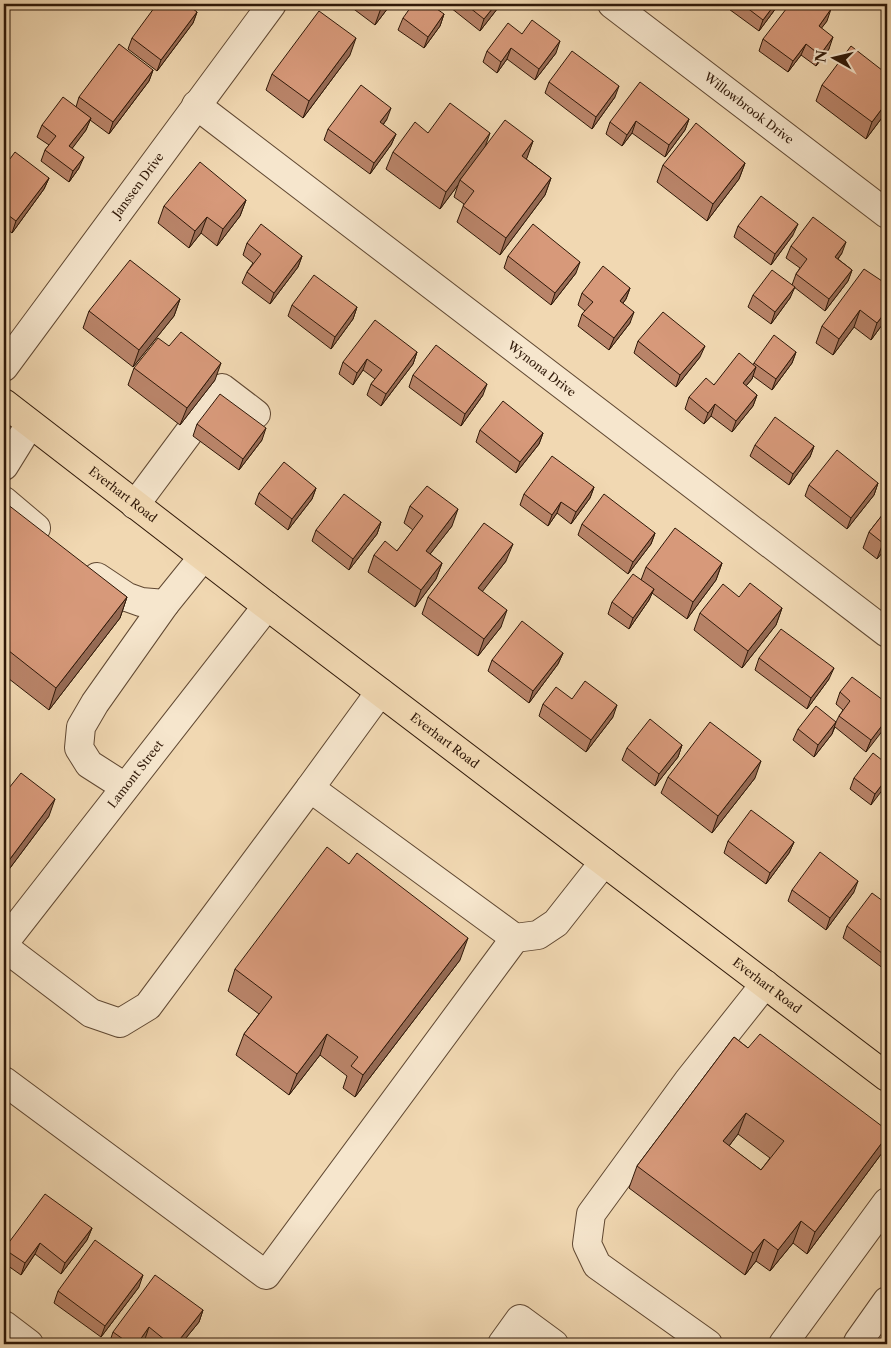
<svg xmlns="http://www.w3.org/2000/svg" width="891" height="1348" viewBox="0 0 891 1348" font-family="'Libre Caslon Text',serif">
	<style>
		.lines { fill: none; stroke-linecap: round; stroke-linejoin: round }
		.minor-casing { stroke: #604832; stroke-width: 30 }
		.major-casing { stroke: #2f1808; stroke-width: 30 }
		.minor { stroke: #f6e6cd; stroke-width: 28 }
		.major { stroke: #f1d8b2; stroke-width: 28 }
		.wall { fill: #b98469; stroke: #2f1808; fill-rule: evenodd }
		.shaded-wall { fill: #966b55; stroke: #2f1808 }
		.building { fill: #d7997a; stroke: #2f1808; fill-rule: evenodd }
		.labels { text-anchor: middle; stroke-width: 4; stroke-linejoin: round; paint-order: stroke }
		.street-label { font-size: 12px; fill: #2f1808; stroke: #f6e6cd }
	</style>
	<rect width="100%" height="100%" fill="#f1d8b2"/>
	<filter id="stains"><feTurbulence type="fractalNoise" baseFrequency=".004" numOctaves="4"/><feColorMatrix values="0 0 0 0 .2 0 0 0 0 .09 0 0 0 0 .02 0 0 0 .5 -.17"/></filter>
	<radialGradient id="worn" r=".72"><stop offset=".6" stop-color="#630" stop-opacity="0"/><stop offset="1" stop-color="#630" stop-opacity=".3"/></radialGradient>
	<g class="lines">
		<defs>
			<g id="minor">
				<path id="s1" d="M612,4L887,214"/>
				<path id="s2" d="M196,105L887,633"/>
				<path id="s3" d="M4,367L272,4"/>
				<path d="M4,466L30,424"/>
				<path d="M4,501L36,528"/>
				<path d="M135,505L222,388L256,414"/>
				<path d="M97,577L127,597L141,602L165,604L203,557"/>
				<path d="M380,692L310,788L515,938L538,935L556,923L604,862"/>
				<path d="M125,787L89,764L79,748L81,727L95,703L165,604"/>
				<path id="s4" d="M4,943L267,606"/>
				<path d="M4,947L91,1013L120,1023L148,1006L310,788"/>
				<path d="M4,1081L266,1275L515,938"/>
				<path d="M4,1325L29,1344"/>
				<path d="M858,1342L887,1301"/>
				<path d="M502,1344L520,1319L554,1344"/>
				<path d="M708,1344L597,1265L587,1244L591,1214L688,1081L765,984"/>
				<path d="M783,1344L887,1202"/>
			</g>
			<g id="major">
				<path id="s5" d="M4,403L267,606L887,1077"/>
			</g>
		</defs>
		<use href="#minor" class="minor-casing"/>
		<use href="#major" class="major-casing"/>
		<use href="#minor" class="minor"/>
		<use href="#major" class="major"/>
	</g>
	<path class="wall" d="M347,4H391L375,25Z
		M446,4H501L480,31Z
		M722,4H779L759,31Z
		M197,12L193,23L157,71L128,49L132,38Z
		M444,14L440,26L424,48L398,30L403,18Z
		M827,21L821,28L829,49L816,66L801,55L788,72L759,51L763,39Z
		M522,34L556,53L535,80L507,59L497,73L483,62L487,51Z
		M350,55L303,118L266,90L272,74Z
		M153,70L149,81L109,134L90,120L86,130L72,148L79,168L69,182L41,161L45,150L49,145L37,137L42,125L76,107L79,97Z
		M887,74V111L866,139L816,101L822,85Z
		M549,82L615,97L592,129L545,93Z
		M387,119L383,125L396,134L391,145L370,174L324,140L328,129Z
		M689,119L685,130L665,157L632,133L622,146L606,134L610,122Z
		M428,133L486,145L533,141L526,159L551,178L545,195L500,255L457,222L464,204L454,197L458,185L440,209L386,169L393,152Z
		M745,163L739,179L707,221L657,182L663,165Z
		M4,167L49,178L44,189L12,233L4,227Z
		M246,200L240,216L217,246L201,233L189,248L158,223L164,206Z
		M738,226L793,235L771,265L734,237Z
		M247,243L302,256L298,267L270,304L242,283L247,272L253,263L243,255Z
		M791,246L842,253L838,259L852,270L848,281L825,311L794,287L790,298L771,324L748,307L753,295L792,285L796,274L800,268L786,258Z
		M508,256L576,273L551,305L504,268Z
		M887,274V329L882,325L871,340L854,327L833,355L816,343L822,326L882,281Z
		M630,288L626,299L623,303L630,323L609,350L578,326L582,314L585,311L578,305L582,293Z
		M180,299L174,316L133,367L83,328L89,311Z
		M292,305L357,307L353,319L331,349L288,316Z
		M638,341L700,357L676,387L634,353Z
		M417,352L413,364L381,406L367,395L371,384L375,379L363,370L353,385L339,374L343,362Z
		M796,352L792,363L772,390L753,376L752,379L746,386L757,395L753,406L732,432L711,416L704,424L685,409L689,397L753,365L754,363Z
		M134,368L215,380L180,425L128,385Z
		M413,375L483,395L461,426L409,387Z
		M197,424L262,440L239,470L193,436Z
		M480,430L543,433L539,444L516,473L476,442Z
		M755,445L814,446L810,457L789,485L750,456Z
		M887,482V498L883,495Z
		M878,483L874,495L847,529L805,496L809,485Z
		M594,487L590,498L571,524L557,513L548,526L520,505L524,494Z
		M316,488L312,499L288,530L255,504L259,493Z
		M410,506L452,526L430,554L442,563L436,579L415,607L368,572L374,555L397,551L413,530L404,523Z
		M4,508L127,597L120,618L49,710L4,675Z
		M887,509V547L877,559L863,548L869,532Z
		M381,522L377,534L349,570L312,541L316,530Z
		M582,524L655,533L651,544L628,574L578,535Z
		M506,561L482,591L501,627L478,656L422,614L428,597Z
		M722,563L716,580L687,619L652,593L649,600L629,629L608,614L612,602L641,580L646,567Z
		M739,597L782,608L776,625L742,668L694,630L700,613Z
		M563,653L558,664L529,703L488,671L492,660Z
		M759,658L829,679L807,709L755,670Z
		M840,692L887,703L866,752L835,727L832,734L814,757L793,740L798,729L836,722L839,716L843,710L836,704Z
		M572,699L613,717L586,752L539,716L543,704Z
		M682,745L678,757L655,786L622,760L627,748Z
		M887,764L871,805L850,789L854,778Z
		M668,777L755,778L712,833L661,793Z
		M4,784L49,816L4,876Z
		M728,841L794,842L789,853L766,884L724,853Z
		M792,890L854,892L826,930L788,901Z
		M887,904V965L884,969L843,938L847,926Z
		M460,960L355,1097L343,1088L347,1076L320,1055L289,1095L236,1055L244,1034L259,1014L228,991L235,969Z
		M734,1037L882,1153L807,1254L793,1243L770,1271L756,1261L745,1275L629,1188L637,1166ZM738,1134L770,1158L761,1170L729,1146Z
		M92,1228L87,1240L61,1274L35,1254L21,1275L4,1263V1249Z
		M139,1287L101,1337L54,1303L58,1291Z
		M203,1310L199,1322L181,1344H151L145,1339L141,1344H109L113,1332Z"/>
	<path class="shaded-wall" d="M385,4H391L375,25L381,8Z
		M496,4H501L480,31L484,19Z
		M775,4H779L759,31L763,20Z
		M831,9L827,21L814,38L819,26Z
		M197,12L193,23L157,71L161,60Z
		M444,14L440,26L424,48L428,37Z
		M833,37L829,49L816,66L820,55Z
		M356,38L350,55L303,118L309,101Z
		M560,41L556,53L535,80L539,69Z
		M806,44L801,55L788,72L793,61Z
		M511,48L507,59L497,73L501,62Z
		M153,70L149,81L109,134L113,122Z
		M619,86L615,97L592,129L596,117Z
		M887,102V111L866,139L872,122Z
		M391,108L387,119L376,134L380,122Z
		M91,118L86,130L65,158L69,146Z
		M689,119L685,130L665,157L669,145Z
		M636,121L632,133L622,146L627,135Z
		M490,133L484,150L460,180L458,185L440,209L446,192Z
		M396,134L391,145L370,174L374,163Z
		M533,141L527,158L516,173L522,156Z
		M84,157L79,168L69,182L73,171Z
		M745,163L739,179L707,221L713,204Z
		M49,178L44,189L12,233L16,221Z
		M551,178L545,195L500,255L506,238Z
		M246,200L240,216L217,246L223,229Z
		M207,217L201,233L189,248L195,231Z
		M798,224L793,235L771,265L775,254Z
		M846,242L842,253L831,268L835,257Z
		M302,256L298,267L270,304L274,293Z
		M580,262L576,273L551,305L555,293Z
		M852,270L848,281L825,311L829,299Z
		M795,287L790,298L771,324L775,312Z
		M630,288L626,299L616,312L620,301Z
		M180,299L174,316L133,367L139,350Z
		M357,307L353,319L331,349L335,337Z
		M860,310L854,327L833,355L839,339Z
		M887,310L882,325L871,340L877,323Z
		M634,312L630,323L609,350L614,338Z
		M705,346L700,357L676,387L680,375Z
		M417,352L413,364L381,406L386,394Z
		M796,352L792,363L772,390L776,379Z
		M367,359L363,370L353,385L357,373Z
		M221,363L215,380L180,425L187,408Z
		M756,367L752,379L738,395L743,383Z
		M487,384L483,395L461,426L465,414Z
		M757,395L753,406L732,432L736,421Z
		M715,404L711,416L704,424L708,413Z
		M266,428L262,440L239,470L243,459Z
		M543,433L539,444L516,473L520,462Z
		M814,446L810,457L789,485L793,474Z
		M878,483L874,495L847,529L851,518Z
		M594,487L590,498L571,524L576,512Z
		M316,488L312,499L288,530L292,519Z
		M561,502L557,513L548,526L552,515Z
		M458,509L452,526L420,567L426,551Z
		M381,522L377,534L349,570L353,559Z
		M655,533L651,544L628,574L633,562Z
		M887,537V547L877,559L883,543Z
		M513,544L506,561L472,605L478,588Z
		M442,563L436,579L415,607L421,590Z
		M722,563L716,580L687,619L693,602Z
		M654,589L649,600L629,629L633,618Z
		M127,597L120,618L49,710L56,688Z
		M782,608L776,625L742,668L748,651Z
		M507,610L501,627L478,656L484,639Z
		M563,653L558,664L529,703L533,691Z
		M834,668L829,679L807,709L811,698Z
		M617,705L613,717L586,752L591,740Z
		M887,719V725L866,752L871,740Z
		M836,722L832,734L814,757L818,745Z
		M682,745L678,757L655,786L659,774Z
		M761,761L755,778L712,833L718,816Z
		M887,778V784L871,805L875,794Z
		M55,799L49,816L4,876L10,859Z
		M794,842L789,853L766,884L770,873Z
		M858,881L854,892L826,930L830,918Z
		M468,938L460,960L355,1097L363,1075Z
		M327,1034L320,1055L289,1095L297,1074Z
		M746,1113L738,1134L716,1163L723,1141Z
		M887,1136V1140L882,1153L807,1254L815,1232Z
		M801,1221L793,1243L770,1271L778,1250Z
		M92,1228L87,1240L61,1274L65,1263Z
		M764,1239L756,1261L745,1275L753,1253Z
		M40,1243L35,1254L21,1275L25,1263Z
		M143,1275L139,1287L101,1337L105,1326Z
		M203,1310L199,1322L181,1344H176Z
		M149,1327L145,1339L141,1344H137Z"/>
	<path class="building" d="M157,4H187L197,12L161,60L132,38Z
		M376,4H385L381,8Z
		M413,4H430L444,14L428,37L403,18Z
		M465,4H496L484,19Z
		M742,4H775L763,20Z
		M790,4H824L831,9L819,26L833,37L820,55L806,44L793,61L763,39Z
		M319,11L356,38L309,101L272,74Z
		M532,20L560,41L539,69L511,48L501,62L487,51L508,23L522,34Z
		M119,44L153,70L113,122L79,97Z
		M851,46L887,74V102L872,122L822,85Z
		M572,51L619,86L596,117L549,82Z
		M640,82L689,119L669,145L636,121L627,135L610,122Z
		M361,85L391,108L380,122L396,134L374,163L328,129Z
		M63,97L91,118L69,146L84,157L73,171L45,150L56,136L42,125Z
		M450,103L490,133L446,192L393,152L415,122L428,133Z
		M505,120L533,141L522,156L551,178L506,238L463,206L474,191L460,180Z
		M696,123L745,163L713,204L663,165Z
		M15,152L49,178L16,221L4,212V167Z
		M200,162L246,200L223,229L207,217L195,231L164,206Z
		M761,196L798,224L775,254L738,226Z
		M813,217L846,242L835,257L852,270L829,299L796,274L807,259L791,246Z
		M261,224L302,256L274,293L247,272L261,254L247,243Z
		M533,224L580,262L555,293L508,256Z
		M130,260L180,299L139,350L89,311Z
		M603,266L630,288L620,301L634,312L614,338L582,314L593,302L582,293Z
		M864,269L882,281L887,274V310L877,323L860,310L839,339L822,326Z
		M772,270L795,287L775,312L753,295Z
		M314,275L357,307L335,337L292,305Z
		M663,312L705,346L680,375L638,341Z
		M375,320L417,352L386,394L371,384L382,370L367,359L357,373L343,362Z
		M181,332L221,363L187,408L134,368L158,338L169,346Z
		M774,335L796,352L776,379L754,363Z
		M436,345L487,384L465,414L413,375Z
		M739,353L756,367L743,383L757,395L736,421L715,404L708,413L689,397L706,378L714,385Z
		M220,394L266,428L243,459L197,424Z
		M503,401L543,433L520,462L480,430Z
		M775,417L814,446L793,474L755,445Z
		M837,450L878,483L851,518L809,485Z
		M552,456L594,487L576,512L561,502L552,515L524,494Z
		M284,462L316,488L292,519L259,493Z
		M427,486L458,509L426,551L442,563L421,590L374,555L385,541L397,551L423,516L410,506Z
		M344,494L381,522L353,559L316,530Z
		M604,494L655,533L633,562L582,524Z
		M7,504L127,597L56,688L4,647V508Z
		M887,509V537L883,543L869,532Z
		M484,523L513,544L478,588L507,610L484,639L428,597Z
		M675,528L722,563L693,602L646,567Z
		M633,574L654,589L633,618L612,602Z
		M750,583L782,608L748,651L700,613L723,584L739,597Z
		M522,621L563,653L533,691L492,660Z
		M781,629L834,668L811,698L759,658Z
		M852,677L887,703V719L871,740L839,716L850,701L840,692Z
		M585,681L617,705L591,740L543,704L556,687L572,699Z
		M816,706L836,722L818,745L798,729Z
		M650,719L682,745L659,774L627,748Z
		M710,722L761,761L718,816L668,777Z
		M873,753L887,764V778L875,794L854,778Z
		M21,773L55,799L10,859L4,854V784L9,788Z
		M751,810L794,842L770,873L728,841Z
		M327,847L349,864L357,853L468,938L363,1075L351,1066L358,1057L327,1034L297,1074L244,1034L272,997L235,969Z
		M820,852L858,881L830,918L792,890Z
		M872,893L887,904V957L847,926Z
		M760,1034L887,1130V1136L815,1232L801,1221L778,1250L764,1239L753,1253L637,1166L734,1037L748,1048ZM746,1113L784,1141L761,1170L723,1141Z
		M45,1194L92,1228L65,1263L40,1243L25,1263L4,1249Z
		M95,1240L143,1275L105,1326L58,1291Z
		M155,1275L203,1310L176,1344H170L149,1327L137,1344H130L113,1332Z"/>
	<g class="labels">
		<g class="street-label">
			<text dy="4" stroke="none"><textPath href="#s1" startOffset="172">Willowbrook Drive</textPath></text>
			<text dy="4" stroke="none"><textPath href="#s3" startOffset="226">Janssen Drive</textPath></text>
			<text dy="4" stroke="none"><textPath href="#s2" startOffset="435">Wynona Drive</textPath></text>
			<text dy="4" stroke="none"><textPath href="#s5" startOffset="150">Everhart Road</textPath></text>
			<text dy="4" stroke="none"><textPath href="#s5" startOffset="555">Everhart Road</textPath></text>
			<text dy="4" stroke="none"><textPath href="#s4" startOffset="214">Lamont Street</textPath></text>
			<text dy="4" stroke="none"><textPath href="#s5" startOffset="960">Everhart Road</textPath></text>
		</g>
	</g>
	<rect width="891" height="1348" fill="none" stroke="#f1d8b2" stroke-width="20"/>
	<rect x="5" y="5" width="881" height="1338" fill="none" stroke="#2f1808" stroke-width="2.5"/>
	<rect x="10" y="10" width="871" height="1328" fill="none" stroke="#2f1808"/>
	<g transform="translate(834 58) rotate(278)" stroke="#f6e6cd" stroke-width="4" paint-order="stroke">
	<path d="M0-4L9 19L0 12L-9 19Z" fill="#2f1808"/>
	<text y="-8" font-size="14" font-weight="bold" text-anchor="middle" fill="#2f1808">N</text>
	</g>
	<rect width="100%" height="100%" filter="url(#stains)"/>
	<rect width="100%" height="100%" fill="url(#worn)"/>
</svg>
